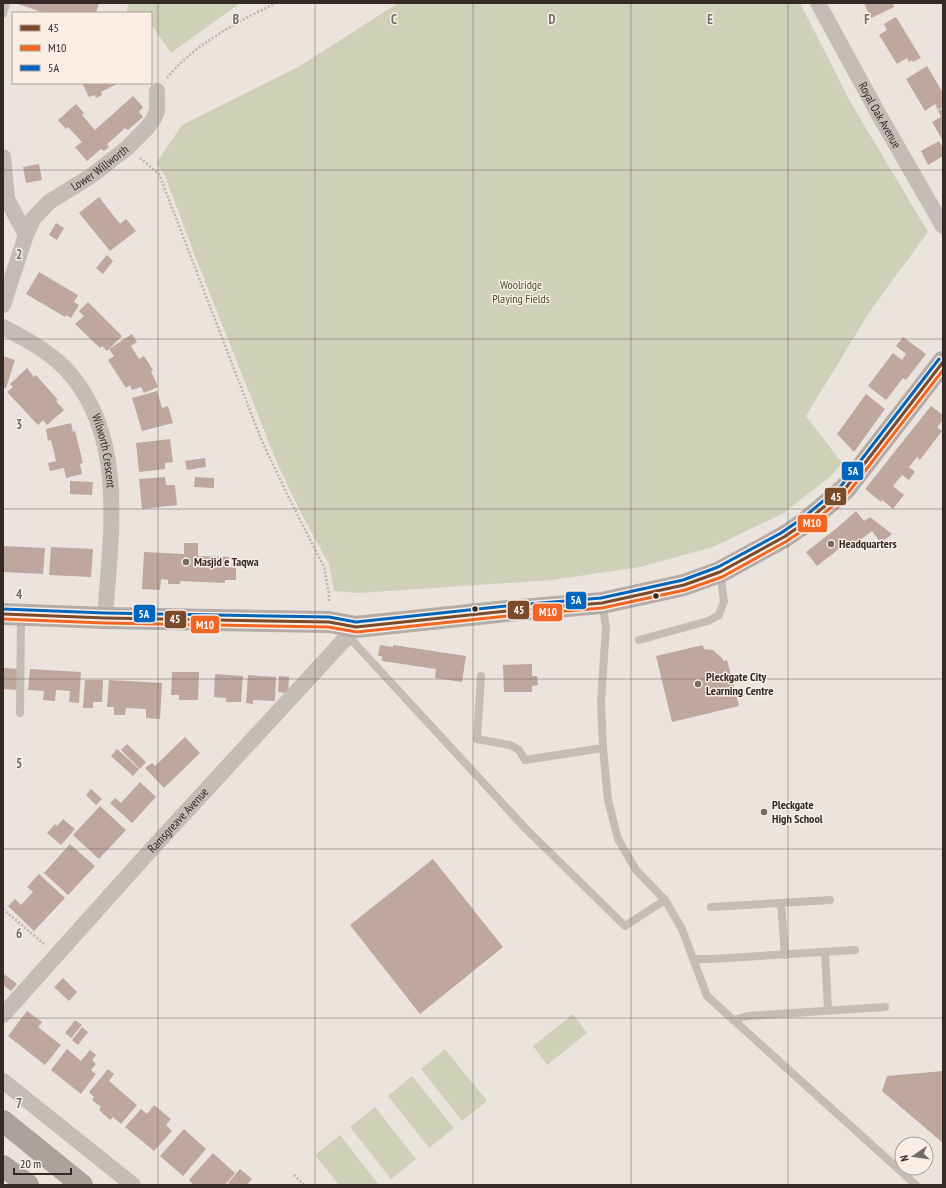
<svg xmlns="http://www.w3.org/2000/svg" width="946" height="1188" viewBox="0 0 946 1188" font-family="'PT Sans Narrow',sans-serif">
	<style>
		.green { fill: #ced0b8 }
		.building { fill: #bfa69f }
		.lines { fill: none; stroke-linecap: round; stroke-linejoin: round }
		.path { stroke: #bdb4b0; stroke-width: 2.5; stroke-dasharray: 2 2; stroke-linecap: butt }
		.lane { stroke: #c4bcb7; stroke-width: 8 }
		.street { stroke: #c4bcb7; stroke-width: 16 }
		.secondary { stroke: #b5aca8; stroke-width: 22 }
		.highway { stroke: #aaa39d; stroke-width: 22 }
		.bus-1-casing { stroke: #f9ede4; stroke-width: 6 }
		.bus-2-casing { stroke: #f9ede4; stroke-width: 6 }
		.bus-3-casing { stroke: #f9ede4; stroke-width: 6 }
		.bus-1 { stroke: #7a4b2a; stroke-width: 3 }
		.bus-2 { stroke: #f26522; stroke-width: 3 }
		.bus-3 { stroke: #0065bd; stroke-width: 3 }
		.grid { fill: none; stroke: #746a66; stroke-width: 1; stroke-opacity: 0.55 }
		.poi-dot { fill: #746a66; stroke: #f9ede4; stroke-width: 1.5 }
		.bus-dot { fill: #342926; stroke: #f9ede4; stroke-width: 1.5 }
		.labels { text-anchor: middle; stroke-width: 3; stroke-linejoin: round; paint-order: stroke }
		.street-label { font-size: 12px; fill: #342926; stroke: #f9ede4 }
		.park-label { font-size: 12px; fill: #47522a; stroke: #f9ede4 }
		.poi-label { font-size: 12px; font-weight: bold; fill: #342926; stroke: #f9ede4; text-anchor: start }
		.grid-label { font-size: 13px; text-anchor: middle; font-weight: bold; fill: #746a66; stroke: #f9ede4; stroke-width: 3; stroke-linejoin: round; paint-order: stroke }
		.line-badge { stroke: #f9ede4; stroke-width: 1.5 }
		.badge-label { font-size: 11px; text-anchor: middle; font-weight: bold; fill: #fff }
	</style>
	<rect width="100%" height="100%" fill="#ebe4de"/>
	<path class="green" d="M129,3H240L171,53L151,24V13H132L126,11Z
		M398,3H800L851,103L928,232L870,311L806,416L842,463L830,477L782,514L713,547L640,567L552,580L359,593L334,591L329,564L301,513L277,463L195,256L165,176L156,163L182,125L300,66Z
		M573,1014L587,1033L547,1065L533,1046Z
		M445,1049L487,1101L462,1121L421,1069Z
		M412,1076L454,1128L429,1148L388,1096Z
		M375,1107L416,1159L391,1179L350,1127Z
		M340,1135L379,1185H339L315,1155Z"/>
	<path class="building" d="M15,3H99L96,13H45Z
		M864,3H893L894,7L871,18Z
		M896,17L921,58L913,62L912,60L909,62L907,58L897,64L879,35L887,30L884,24Z
		M927,66L943,93V107L938,110L935,104L925,111L906,79Z
		M82,83H119L101,92L102,95L96,98L95,95L89,97Z
		M133,96L143,107L139,112L143,117L128,130L125,128L113,139L107,144L109,147L104,151L101,149L87,161L75,147L82,142L68,127L66,129L58,120L76,104L84,113L82,115L95,130Z
		M943,108V141L932,122L941,117L938,111Z
		M939,141L943,148V156L928,165L921,151Z
		M39,164L42,180L26,183L23,167Z
		M99,197L120,224L126,219L136,231L110,251L79,213Z
		M56,223L64,228L57,240L49,235Z
		M107,255L113,261L103,274L96,268Z
		M39,272L78,295L74,302L79,305L71,318L66,315L65,317L26,294Z
		M88,302L122,336L107,351L102,346L100,348L75,324L84,316L79,311Z
		M132,334L137,342L131,346L139,359L144,356L153,370L151,371L158,387L144,393L141,387L132,390L130,385L126,388L108,360L114,356L109,349Z
		M903,337L926,354L906,380L903,378L886,400L868,386L893,353L902,360L906,354L896,346Z
		M3,356L15,360L6,388H3Z
		M27,368L34,377L36,375L58,400L56,401L64,410L47,425L43,420L38,425L7,392L13,387L10,384Z
		M157,391L162,408L168,406L173,423L142,431L132,398Z
		M866,394L885,409L854,452L837,434Z
		M931,406L943,415V420L937,427L942,431L920,460L917,457L909,467L915,472L909,480L902,475L893,486L904,495L893,509L882,500L881,502L865,489Z
		M71,423L73,432L75,431L83,463L80,464L82,474L66,478L64,468L50,471L48,463L56,461L51,440L48,441L46,429Z
		M170,439L173,462L165,463V469L139,472L136,443Z
		M205,458L206,467L187,470L185,461Z
		M165,477L166,485H175L177,505L142,509L139,479Z
		M195,477L214,478V488L194,487Z
		M70,481L93,482L92,495L70,494Z
		M856,511L864,521L870,517L892,534L881,543L872,531L851,547L848,542L817,566L806,552L837,528Z
		M184,543H198V556L229,557L228,567L236,568V580H225V583L180,581V584H168V580L161,579L160,590L142,589L144,552L184,554Z
		M3,546L45,548L43,574L3,572Z
		M51,547L93,549L91,577L49,575Z
		M380,645L393,647V645L466,656L462,682L435,678L436,669L382,661V656H378Z
		M703,645L704,649L713,650L721,657L724,661L727,660L739,706L672,722L656,656Z
		M532,664V676H537L538,685L532,686V692H504L503,665Z
		M3,668L19,669L18,690L3,689Z
		M30,669L81,672L79,703L69,702L70,691L56,690L55,701L43,700L44,691L28,690Z
		M172,672H199L198,700H179V695H171Z
		M215,674L243,676L241,702H226V698L214,697Z
		M248,675L276,677L275,701L253,700V704L246,703Z
		M279,676L289,677L288,693L278,692Z
		M85,680H103L102,702H93V708H83Z
		M109,680L162,683L160,719L146,718V709L126,708L125,715H114V707H107Z
		M185,737L200,753L164,788L145,768L152,763L155,766Z
		M127,744L146,762L140,769L121,750Z
		M117,749L139,769L133,776L111,756Z
		M140,782L156,797L132,823L110,803L115,798L121,803Z
		M91,789L102,799L96,805L86,795Z
		M100,806L126,830L99,859L73,835Z
		M63,819L75,829L61,845L47,833L55,824L57,826Z
		M70,844L95,866L68,895L44,873Z
		M433,859L503,947L420,1014L350,925Z
		M39,874L65,898L34,931L8,906L15,899L21,905L33,892L27,887Z
		M4,974L17,984L11,991L3,985Z
		M63,978L77,992L69,1001L54,987Z
		M27,1011L42,1022L38,1027L61,1045L45,1065L8,1036Z
		M75,1020L82,1025L71,1038L65,1033Z
		M82,1027L88,1032L78,1045L72,1040Z
		M67,1049L81,1061L90,1050L96,1055L92,1060L96,1064L91,1070L96,1074L81,1094L51,1070Z
		M108,1069L114,1074L109,1081L137,1105L121,1124L113,1117L110,1120L99,1110L101,1107L92,1100L94,1097L89,1092Z
		M943,1071V1143L882,1091L887,1076Z
		M154,1105L171,1119L166,1125L172,1131L154,1151L125,1127L141,1109L147,1114Z
		M184,1129L206,1149L183,1176L160,1156Z
		M213,1153L235,1173L225,1185H194L189,1180Z
		M240,1169L252,1179L247,1185H230L228,1183Z"/>
	<g class="lines">
		<path class="path" d="M167,78C193,45 239,21 276,3
			M140,158L159,174L261,439L288,496L324,567L329,594V602
			M3,909L44,944
			M294,1175L304,1185"/>
		<path class="lane" d="M3,14L6,3
			M602,604L606,627L601,702L603,748L608,800L618,839L636,870L665,900L682,929L707,996L916,1185
			M348,636L526,829L625,926L665,900
			M639,640L708,621L719,615L724,601L720,573
			M481,676L477,739L510,745L519,750L525,760L603,748
			M20,713L21,616
			M781,903L785,955
			M711,907L830,900
			M825,952L828,1010
			M693,959H712L855,950
			M733,1020L748,1016L885,1007"/>
		<g class="street">
			<path id="s1" d="M818,3L879,115L943,226"/>
			<path d="M3,157L7,199L26,235L3,305"/>
			<path id="s2" d="M26,235L33,219L49,202L91,176L127,148L147,128L153,120L157,111V91"/>
			<path id="s3" d="M3,327C28,340 54,354 72,376C127,443 110,539 105,618"/>
			<path id="s4" d="M3,1015L148,853L356,627"/>
			<path d="M3,1081L133,1185"/>
		</g>
		<path class="secondary" d="M3,614L105,618L329,622L356,627L507,611L602,603L684,585L720,572L784,537L806,522L845,489L943,362"/>
		<path class="highway" d="M3,1121L82,1185
			M3,1166L28,1185"/>
		<defs>
			<path id="bus-1" d="M3,614L105,618L329,622L356,627L507,611L602,603L684,585L720,572L784,537L806,522L845,489L943,362"/>
			<path id="bus-2" d="M3,619L105,623L328,627L357,632L507,616L602,608L685,590L722,577L787,541L809,526L848,493L943,370"/>
			<path id="bus-3" d="M3,609L105,613L329,617L356,622L506,606L601,598L683,580L718,567L781,533L803,518L841,486L939,359"/>
		</defs>
		<use href="#bus-1" class="bus-1-casing"/>
		<use href="#bus-2" class="bus-2-casing"/>
		<use href="#bus-3" class="bus-3-casing"/>
		<use href="#bus-1" class="bus-1"/>
		<use href="#bus-2" class="bus-2"/>
		<use href="#bus-3" class="bus-3"/>
	</g>
	<path class="grid" d="M158,3V1185M315,3V1185M473,3V1185M631,3V1185M788,3V1185M3,170H943M3,339H943M3,509H943M3,679H943M3,849H943M3,1018H943"/>
	<g class="poi-dot">
		<circle cx="831" cy="544" r="4"/>
		<circle cx="186" cy="562" r="4"/>
		<circle cx="698" cy="684" r="4"/>
		<circle cx="764" cy="812" r="4"/>
	</g>
	<g class="bus-dot">
		<circle cx="656" cy="596" r="3.5"/>
		<circle cx="475" cy="609" r="3.5"/>
	</g>
	<g class="labels">
		<g class="street-label">
			<text dy="4" stroke="none"><textPath href="#s1" startOffset="128">Royal Oak Avenue</textPath></text>
			<text dy="4" stroke="none"><textPath href="#s2" startOffset="102">Lower Willworth</textPath></text>
			<text dy="4" stroke="none"><textPath href="#s3" startOffset="168">Wilworth Crescent</textPath></text>
			<text dy="4" stroke="none"><textPath href="#s4" startOffset="262">Ramsgreave Avenue</textPath></text>
		</g>
		<g class="park-label">
			<text x="521" y="289">Woolridge<tspan x="521" dy="14">Playing Fields</tspan></text>
		</g>
		<g class="poi-label">
			<text x="839" y="548">Headquarters</text>
			<text x="194" y="566">Masjid e Taqwa</text>
			<text x="706" y="681">Pleckgate City<tspan x="706" dy="14">Learning Centre</tspan></text>
			<text x="772" y="809">Pleckgate<tspan x="772" dy="14">High School</tspan></text>
		</g>
	</g>
	<g class="grid-label">
		<text x="236" y="24">B</text>
		<text x="394" y="24">C</text>
		<text x="552" y="24">D</text>
		<text x="710" y="24">E</text>
		<text x="867" y="24">F</text>
		<text x="19" y="259">2</text>
		<text x="19" y="429">3</text>
		<text x="19" y="599">4</text>
		<text x="19" y="768">5</text>
		<text x="19" y="938">6</text>
		<text x="19" y="1108">7</text>
	</g>
	<g class="line-badge">
		<rect x="841" y="461" width="23" height="20" rx="4" fill="#0065bd"/>
		<rect x="824" y="487" width="23" height="19" rx="4" fill="#7a4b2a"/>
		<rect x="797" y="514" width="31" height="19" rx="4" fill="#f26522"/>
		<rect x="565" y="591" width="22" height="19" rx="4" fill="#0065bd"/>
		<rect x="507" y="600" width="23" height="20" rx="4" fill="#7a4b2a"/>
		<rect x="532" y="603" width="31" height="19" rx="4" fill="#f26522"/>
		<rect x="133" y="604" width="23" height="19" rx="4" fill="#0065bd"/>
		<rect x="164" y="610" width="23" height="19" rx="4" fill="#7a4b2a"/>
		<rect x="190" y="615" width="30" height="19" rx="4" fill="#f26522"/>
	</g>
	<g class="badge-label">
		<text x="853" y="475">5A</text>
		<text x="836" y="501">45</text>
		<text x="812" y="527">M10</text>
		<text x="576" y="604">5A</text>
		<text x="519" y="614">45</text>
		<text x="548" y="616">M10</text>
		<text x="144" y="618">5A</text>
		<text x="175" y="623">45</text>
		<text x="205" y="629">M10</text>
	</g>
	<rect width="946" height="1188" fill="none" stroke="#342926" stroke-width="8"/>
	<rect x="12" y="12" width="140" height="72" fill="#f9ede4" stroke="#aa9f98"/>
	<rect x="20" y="25" width="20" height="6" fill="#7a4b2a" stroke="#aa9f98"/>
	<text x="48" y="32" font-size="12" fill="#342926">45</text>
	<rect x="20" y="45" width="20" height="6" fill="#f26522" stroke="#aa9f98"/>
	<text x="48" y="52" font-size="12" fill="#342926">M10</text>
	<rect x="20" y="65" width="20" height="6" fill="#0065bd" stroke="#aa9f98"/>
	<text x="48" y="72" font-size="12" fill="#342926">5A</text>
	<g transform="translate(914 1156) rotate(257)"><circle r="19" fill="#f9ede4" stroke="#aa9f98"/>
	<path d="M0-3L7 15L0 10L-7 15Z" fill="#746a66"/>
	<text y="-6" font-size="11" font-weight="bold" text-anchor="middle" fill="#342926">N</text>
	</g>
	<path d="M14 1168v6h57v-6" fill="none" stroke="#342926" stroke-width="2"/>
	<text x="20" y="1168" font-size="12" fill="#342926" stroke="#f9ede4" stroke-width="3" paint-order="stroke">20 m</text>
</svg>
